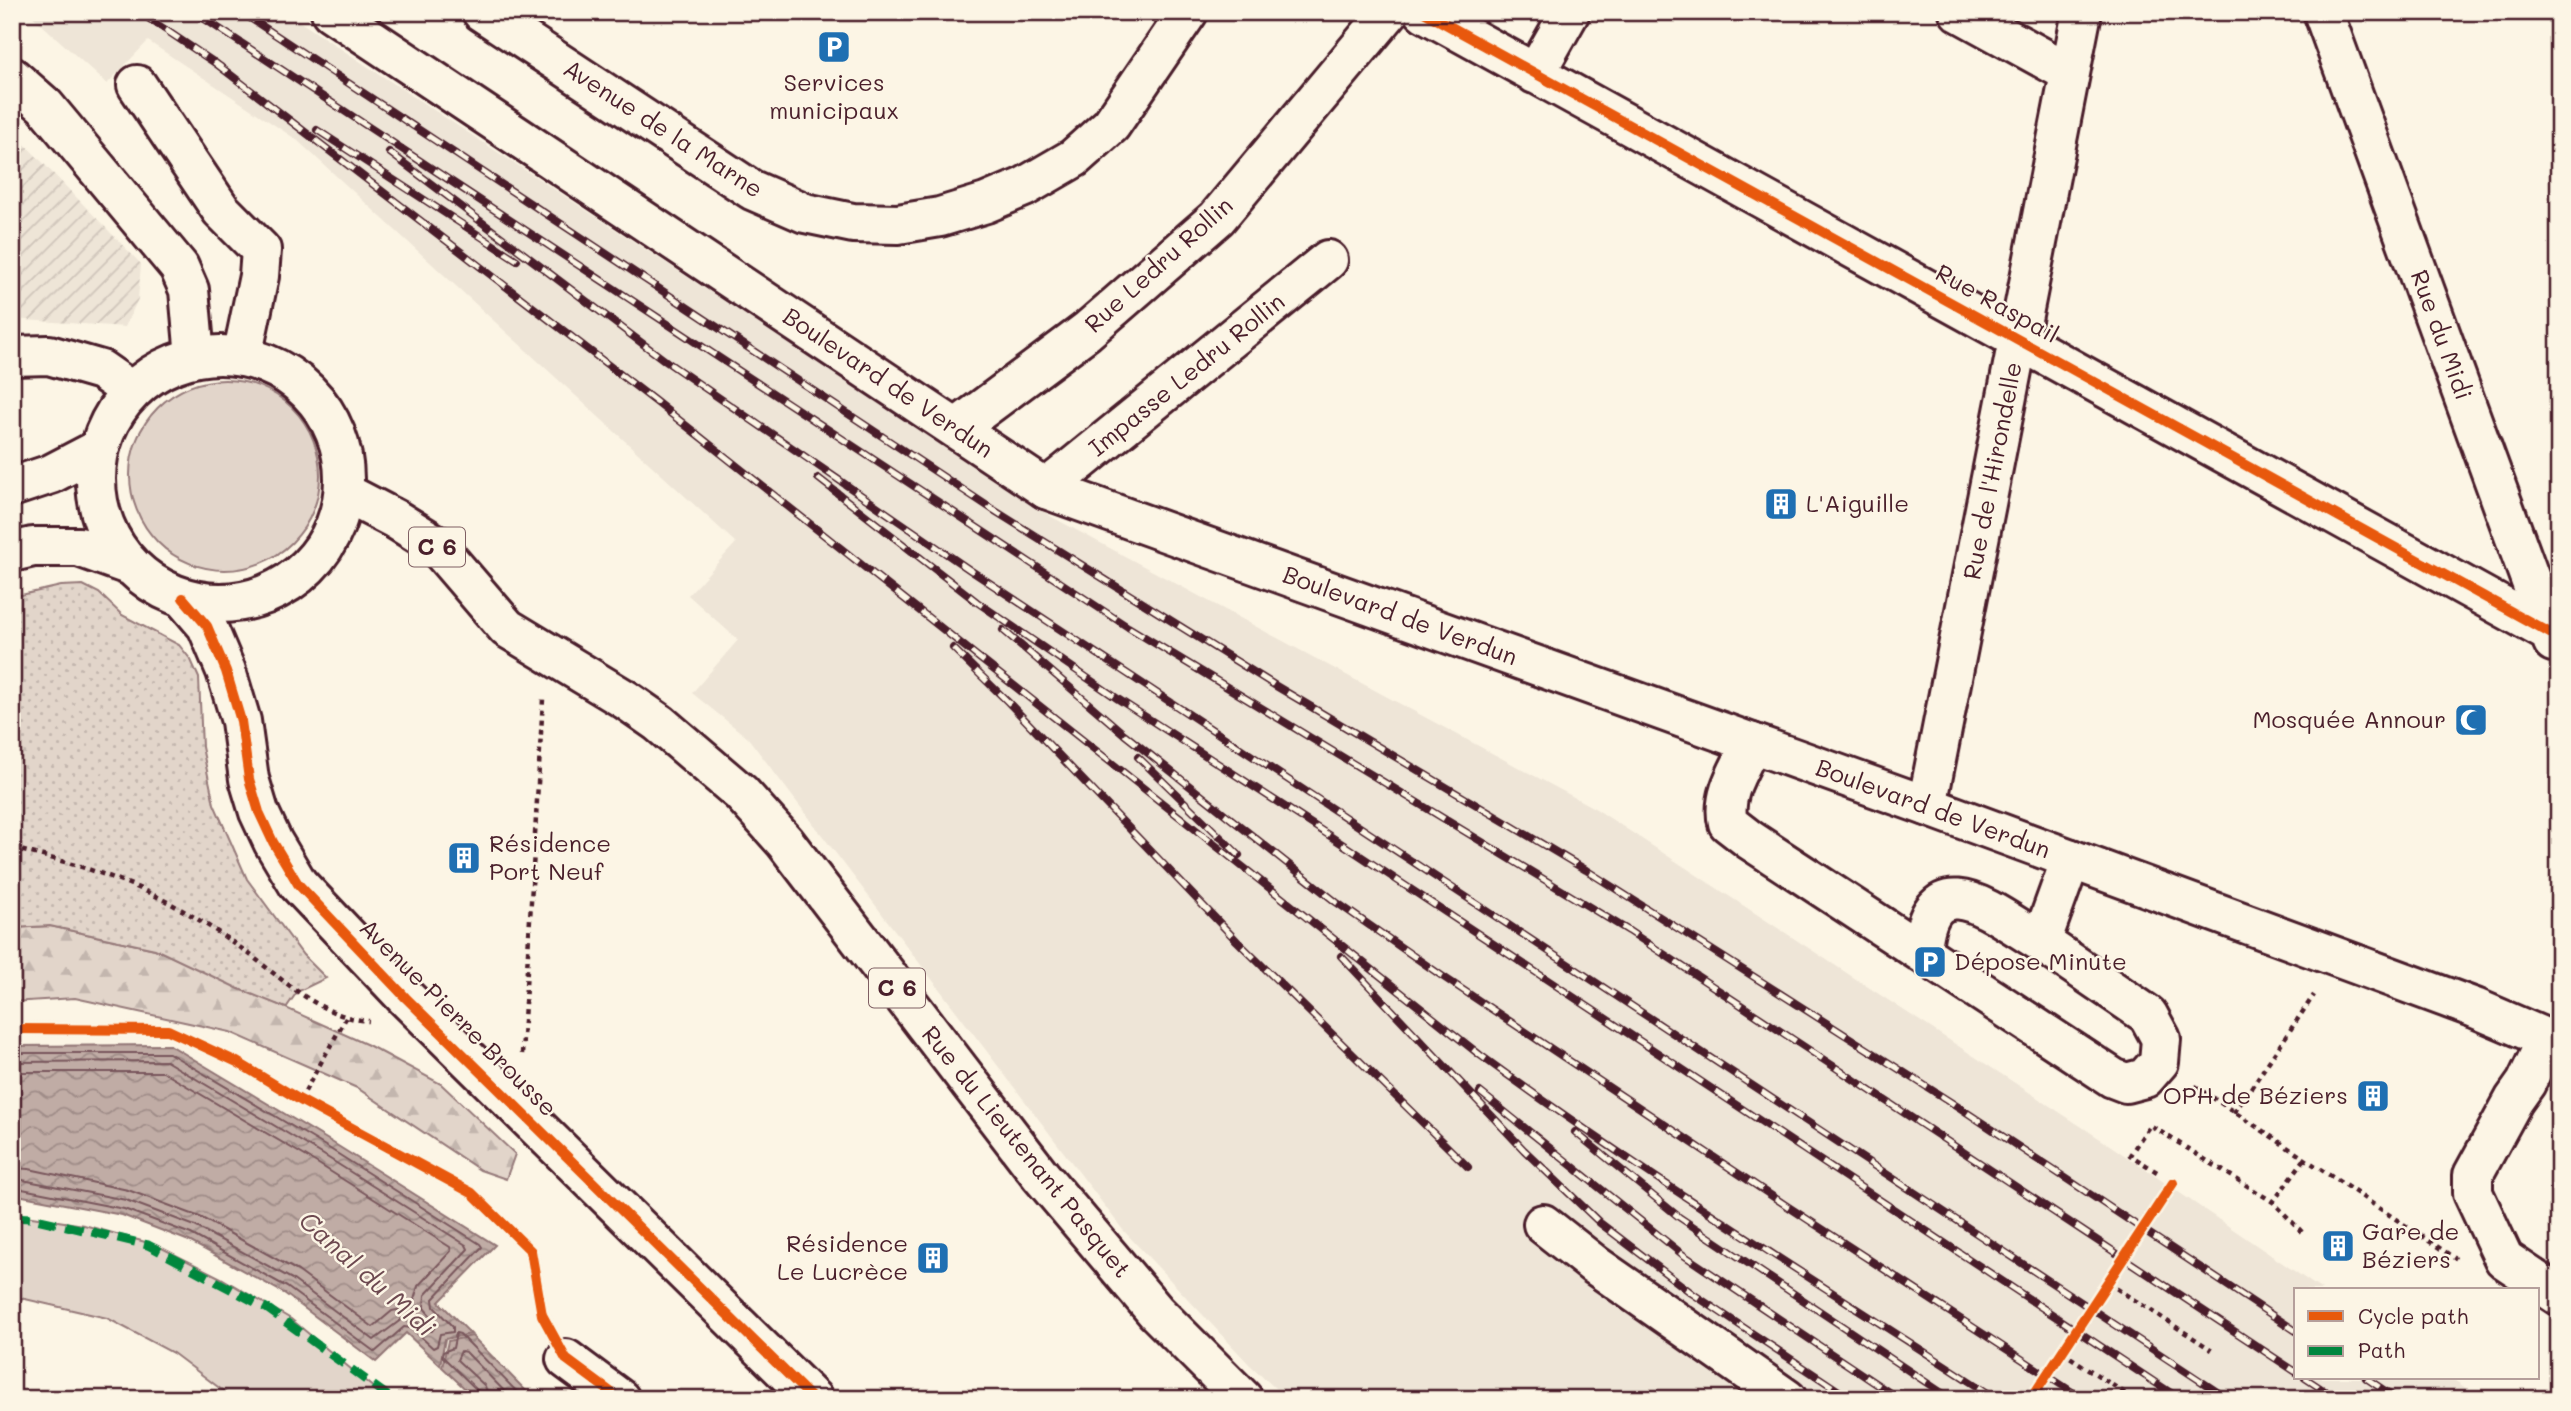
<svg xmlns="http://www.w3.org/2000/svg" width="2571" height="1411" viewBox="0 0 2571 1411" font-family="Mali,sans-serif">
	<style>
		.built { fill: #eee5d7 }
		.industrial { fill: url(#industrial-furrows) }
		.grass { fill: #e2d5ca; stroke: #967a7a; stroke-width: 2 }
		.forest { fill: url(#forest-firs); stroke: #967a7a; stroke-width: 2 }
		.park { fill: url(#park-dots); stroke: #967a7a; stroke-width: 2 }
		.water { fill: url(#water-waves); stroke: #917474; stroke-width: 2 }
		.lines { fill: none; stroke-linecap: round; stroke-linejoin: round }
		.shore { stroke: #79575c; stroke-width: 2 }
		.minor-casing { stroke: #4a1f2b; stroke-width: 44 }
		.major-casing { stroke: #4a1f2b; stroke-width: 44 }
		.path { stroke: #4a1f2b; stroke-width: 4.5; stroke-dasharray: 5 5; stroke-linecap: butt }
		.minor { stroke: #fcf5e5; stroke-width: 38 }
		.major { stroke: #fcf5e5; stroke-width: 38 }
		.rail-casing { stroke: #4a1f2b; stroke-width: 8 }
		.rail { stroke: #fcf5e5; stroke-width: 5; stroke-dasharray: 16; stroke-linecap: butt }
		.quiet { stroke: #00873e; stroke-width: 9; stroke-dasharray: 18 9; stroke-linecap: butt }
		.cycleway-casing { stroke: #fcf5e5; stroke-width: 15 }
		.cycleway { stroke: #e8590c; stroke-width: 10 }
		.labels { text-anchor: middle; stroke-width: 5; stroke-linejoin: round; paint-order: stroke }
		.shield { fill: #fcf5e5; stroke: #7f5f63; stroke-width: 2 }
		.shield-label { font-size: 23px; font-weight: bold; fill: #4a1f2b }
		.poi-label { font-size: 24px; fill: #4a1f2b; stroke: #fcf5e5; text-anchor: start }
		.street-label { font-size: 24px; fill: #4a1f2b; stroke: #fcf5e5 }
		.water-label { font-size: 26px; font-style: italic; fill: #6d4950; stroke: #fcf5e5 }
	</style>
	<defs>
		<pattern id="industrial-furrows" width="10" height="10" patternUnits="userSpaceOnUse" patternTransform="scale(1.75)"><rect width="10" height="10" fill="#eee5d7"/><path d="M-1 1l2-2M0 10L10 0M9 11l2-2" fill="none" stroke="#cec4b9"/></pattern>
		<pattern id="forest-firs" width="22" height="20" patternUnits="userSpaceOnUse" patternTransform="scale(1.75)"><rect width="22" height="20" fill="#e2d5ca"/><path d="M5 1l3.5 6h-7zM16 11l3.5 6h-7z" fill="#c3b6ae"/></pattern>
		<pattern id="park-dots" width="8" height="8" patternUnits="userSpaceOnUse" patternTransform="scale(1.75)"><rect width="8" height="8" fill="#e2d5ca"/><path d="M2 2h.1M6 6h.1" fill="none" stroke="#c3b6ae" stroke-width="1.8" stroke-linecap="round"/></pattern>
		<pattern id="water-waves" width="16" height="10" patternUnits="userSpaceOnUse" patternTransform="scale(1.75)"><rect width="16" height="10" fill="#c0aca5"/><path d="M0 5q4-4 8 0t8 0" fill="none" stroke="#9e8b87"/></pattern>
	</defs>
	<rect width="100%" height="100%" fill="#fcf5e5"/>
	<filter id="ink" filterUnits="userSpaceOnUse"><feTurbulence type="fractalNoise" baseFrequency=".0143" numOctaves="2"/><feDisplacementMap in="SourceGraphic" scale="14" xChannelSelector="R" yChannelSelector="G"/><feConvolveMatrix kernelMatrix="1 2 1 2 8 2 1 2 1" color-interpolation-filters="sRGB"/></filter>
	<g filter="url(#ink)">
		<path class="built" d="M28,12H285L1052,517L1596,809L2108,1144L2322,1290H2296V1378H2451L2482,1399H1287L1250,1365L1123,1230L748,738L692,693L738,640L688,595L736,543L297,140L148,41L107,84Z"/>
		<path class="industrial" d="M12,131L141,264L138,299L125,327L12,319Z"/>
		<path class="grass" d="M130 475a95 95 0 1 1 190 0a95 95 0 1 1-190 0Z
			M12,1214L84,1225L156,1245L221,1278L291,1319L387,1399H234L173,1353L107,1318L12,1296Z"/>
		<path class="forest" d="M50,926L155,949L368,1045L441,1084L515,1154L506,1179L480,1170L357,1088L230,1032L75,998L12,1002V928Z"/>
		<path class="park" d="M83,585L99,593L122,615L179,645L191,660L199,678L202,747L214,804L247,879L303,955L326,978L297,992L286,1008L239,989L155,949L50,926L12,928V597L61,586Z"/>
		<path class="water" d="M170,1045L330,1141L495,1245L439,1302L471,1334L445,1339L440,1365L406,1333L376,1362L284,1293L189,1241L122,1215L12,1194V1046Z
			M472,1336L534,1399H476L442,1367L448,1341Z"/>
		<g class="lines">
			<path class="shore" d="M12,1053H169L327,1147L480,1244L482,1247L433,1299L434,1307L453,1327V1332L440,1334L437,1346L433,1348L411,1328L404,1327L375,1352L287,1287L191,1234L124,1209L12,1187
				M12,1062L166,1061L322,1154L466,1245L468,1249L425,1295L424,1308L437,1324L432,1331H427L414,1320L402,1319L374,1340L292,1279L195,1226L126,1200L12,1178
				M12,1072H163L317,1163L450,1247L451,1251L418,1286L412,1307L392,1311L373,1327L298,1271L200,1217L128,1190L29,1169L12,1168
				M480,1399L478,1391L442,1356L443,1352L453,1348L456,1333L460,1334L524,1399
				M489,1399L485,1386L457,1360L461,1351L466,1352L512,1399"/>
			<defs>
				<path id="minor" d="M1424,12L2550,633
					M1959,12L2070,73
					M2323,12L2553,642
					M1535,74L1570,12
					M12,77L45,106L179,267L189,290L195,357
					M137,85L221,210L261,250L259,276L242,357
					M12,356L49,355L101,370L131,391
					M957,428L1087,331L1217,218L1389,12
					M1046,489L1328,260
					M183,598L207,626L226,671L241,721L249,779L259,812L273,842L298,884L406,998L813,1399
					M1752,743C1740,768 1721,795 1728,823L1750,840L2113,1078L2126,1083L2145,1078L2159,1062L2161,1039L2148,1015L2041,942L2071,859
					M1927,806L2082,12
					M1922,951C1929,857 1995,915 2041,942
					M2547,1039L2526,1083L2514,1100L2473,1175V1193L2504,1259L2559,1296
					M1543,1224L1595,1265L1787,1399
					M566,1359L620,1399"/>
				<path id="major" d="M331,12L1046,489L1927,806L2475,1008L2559,1044
					M482,12L752,190L805,213L853,223L898,224L940,217L986,203L1024,187L1074,158L1111,125L1188,12
					M96 479a124 124 0 1 1 248 0a124 124 0 1 1-248 0Z
					M12,487L51,474L99,449
					M345,493L395,519L435,544L507,628L626,700L659,723L741,793L785,842L1041,1176L1156,1312L1243,1399
					M12,552L33,547H79L129,565"/>
			</defs>
			<use href="#minor" class="minor-casing"/>
			<use href="#major" class="major-casing"/>
			<path class="path" d="M12,848C72,863 129,879 182,910C202,921 222,935 241,948C280,976 318,1017 369,1021
				M522,1054L543,699
				M2195,1086L2456,1259
				M300,1100L346,1018
				M2234,1113L2314,995
				M2157,1172L2130,1155L2150,1125L2273,1202
				M2302,1232L2273,1202L2304,1160
				M2108,1283L2212,1350
				M2062,1352L2134,1399"/>
			<use href="#minor" class="minor"/>
			<use href="#major" class="major"/>
			<defs>
				<path id="rail" d="M139,12L221,67
					M194,12L1128,627L1629,931L2296,1372
					M241,12L992,509L1276,686L1586,870L1960,1108L2296,1331
					M214,62L655,401L1480,1055C1647,1177 1824,1286 1997,1399
					M317,130L517,260
					M389,152L667,362L970,570L2228,1399
					M818,478L977,602L1118,699L1347,847L2180,1399
					M1003,630L1124,734L1336,902L1442,976L1784,1204L2083,1399
					M953,648L1008,702L1237,941L1468,1167
					M1138,757L1239,855
					M1341,956L1524,1150L1600,1223L1693,1294L1851,1399
					M1480,1092L1682,1254L1899,1399
					M1575,1132L1679,1217L1951,1399
					M2305,1378L2337,1399
					M2366,1378L2397,1399"/>
			</defs>
			<use href="#rail" class="rail-casing"/>
			<use href="#rail" class="rail"/>
			<path class="quiet" d="M12,1217L32,1218L148,1245L268,1309L392,1399"/>
			<defs>
				<path id="cycleway" d="M1424,12L2550,633
					M183,598L207,626L226,671L241,721L249,779L259,812L273,842L298,884L406,998L813,1399
					M12,1029L168,1030L237,1062L300,1100L472,1193L531,1251L542,1315L566,1359L620,1399
					M2031,1399L2173,1183"/>
			</defs>
			<use href="#cycleway" class="cycleway-casing"/>
			<use href="#cycleway" class="cycleway"/>
		</g>
	</g>
	<defs>
		<symbol id="parking-square" viewBox="-11 -11 22 22"><rect x="-9" y="-9" width="18" height="18" rx="4" fill="#1f6fb2" stroke="#fcf5e5"/><path d="M-3.5-5.5H1a3.5 3.5 0 0 1 0 7H-1V5.5H-3.5ZM-1-3.4V-.6H.8a1.4 1.4 0 0 0 0-2.8Z" fill="#fff"/></symbol>
		<symbol id="building-square" viewBox="-11 -11 22 22"><rect x="-9" y="-9" width="18" height="18" rx="4" fill="#1f6fb2" stroke="#fcf5e5"/><path d="M-4-6H4V6H1V3H-1V6H-4ZM-2.5-4.3h1.7v1.8h-1.7ZM.8-4.3h1.7v1.8H.8ZM-2.5-1h1.7V.8h-1.7ZM.8-1h1.7V.8H.8Z" fill="#fff"/></symbol>
		<symbol id="mosque-square" viewBox="-11 -11 22 22"><rect x="-9" y="-9" width="18" height="18" rx="4" fill="#1f6fb2" stroke="#fcf5e5"/><path d="M3.5-4.9A6 6 0 1 0 3.5 4.9A5 5 0 1 1 3.5-4.9Z" fill="#fff"/></symbol>
	</defs>
	<g fill-rule="evenodd">
		<use href="#parking-square" x="815" y="28" width="38" height="38"/>
		<use href="#building-square" x="1762" y="485" width="38" height="38"/>
		<use href="#mosque-square" x="2452" y="701" width="38" height="38"/>
		<use href="#building-square" x="445" y="839" width="38" height="38"/>
		<use href="#parking-square" x="1911" y="943" width="38" height="38"/>
		<use href="#building-square" x="2354" y="1077" width="38" height="38"/>
		<use href="#building-square" x="2319" y="1227" width="38" height="38"/>
		<use href="#building-square" x="914" y="1239" width="38" height="38"/>
	</g>
	<g class="labels">
		<g class="shield">
			<rect x="409" y="527.5" width="56" height="39" rx="5"/>
			<rect x="869" y="968.5" width="56" height="39" rx="5"/>
		</g>
		<g class="shield-label">
			<text x="437" y="555">C 6</text>
			<text x="897" y="996">C 6</text>
		</g>
		<g class="poi-label">
			<text x="834" y="91" text-anchor="middle">Services<tspan x="834" dy="28">municipaux</tspan></text>
			<text x="1806" y="512">L'Aiguille</text>
			<text x="2446" y="728" text-anchor="end">Mosquée Annour</text>
			<text x="489" y="852">Résidence<tspan x="489" dy="28">Port Neuf</tspan></text>
			<text x="1954" y="970">Dépose Minute</text>
			<text x="2348" y="1104" text-anchor="end">OPH de Béziers</text>
			<text x="2362" y="1240">Gare de<tspan x="2362" dy="28">Béziers</tspan></text>
			<text x="908" y="1252" text-anchor="end">Résidence<tspan x="908" dy="28">Le Lucrèce</tspan></text>
		</g>
		<g class="street-label">
			<text transform="translate(663 129) rotate(33)" y="8">Avenue de la Marne</text>
			<text transform="translate(1159 265) rotate(-42)" y="8">Rue Ledru Rollin</text>
			<text transform="translate(1997 304) rotate(29)" y="8">Rue Raspail</text>
			<text transform="translate(2441 335) rotate(70)" y="8">Rue du Midi</text>
			<text transform="translate(1187 375) rotate(-39)" y="8">Impasse Ledru Rollin</text>
			<text transform="translate(888 383) rotate(34)" y="8">Boulevard de Verdun</text>
			<text transform="translate(1993 471) rotate(-79)" y="8">Rue de l'Hirondelle</text>
			<text transform="translate(1400 616) rotate(20)" y="8">Boulevard de Verdun</text>
			<text transform="translate(1933 809) rotate(20)" y="8">Boulevard de Verdun</text>
			<text transform="translate(458 1018) rotate(45)" y="8">Avenue Pierre Brousse</text>
			<text transform="translate(1026 1152) rotate(51)" y="8">Rue du Lieutenant Pasquet</text>
		</g>
		<g class="water-label">
			<text transform="translate(367 1274) rotate(42)" y="9">Canal du Midi</text>
		</g>
	</g>
	<rect width="2571" height="1411" fill="none" stroke="#fcf5e5" stroke-width="42"/>
	<rect x="21" y="21" width="2529" height="1369" fill="none" stroke="#4a1f2b" stroke-width="2.5" filter="url(#ink)"/>
	<rect x="2294" y="1288" width="245" height="91" fill="#fcf5e5" stroke="#b59f9b" stroke-width="2"/>
	<rect x="2308" y="1311" width="35" height="10" fill="#e8590c" stroke="#b59f9b" stroke-width="2"/>
	<text x="2358" y="1324" font-size="21" fill="#4a1f2b">Cycle path</text>
	<rect x="2308" y="1346" width="35" height="10" fill="#00873e" stroke="#b59f9b" stroke-width="2"/>
	<text x="2358" y="1358" font-size="21" fill="#4a1f2b">Path</text>
</svg>
